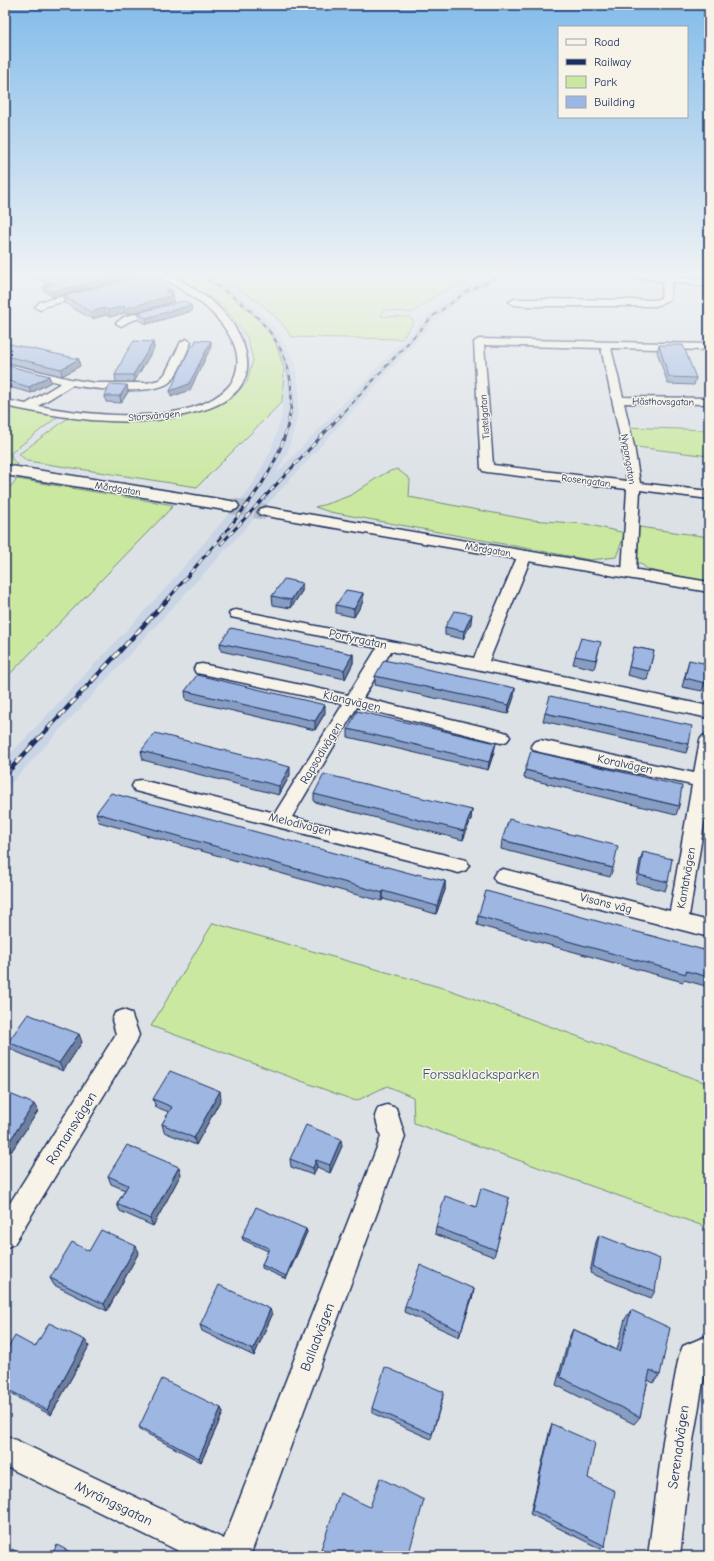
<svg xmlns="http://www.w3.org/2000/svg" width="714" height="1561" viewBox="0 0 714 1561" font-family="'Comic Neue',sans-serif">
	<style>
		.built { fill: #c9d4e5 }
		.green { fill: #cae89f; stroke: #728c7e }
		.lines { fill: none; stroke-linecap: round; stroke-linejoin: round }
		.secondary-tunnel { stroke: #b5bdcb; stroke-width: 16; stroke-dasharray: 16 8; stroke-linecap: butt }
		.street-casing { stroke: #1b2f5e; stroke-width: 3 }
		.secondary-casing { stroke: #1b2f5e; stroke-width: 3 }
		.street { fill: #f7f3e8; fill-rule: evenodd }
		.secondary { fill: #f7f3e8; fill-rule: evenodd }
		.rail-far2-casing { stroke: #1b2f5e; stroke-width: 2.5 }
		.rail-far1-casing { stroke: #1b2f5e; stroke-width: 3 }
		.rail-casing { stroke: #1b2f5e; stroke-width: 4.5 }
		.rail-far2 { stroke: #f7f3e8; stroke-width: 1.5; stroke-dasharray: 5; stroke-linecap: butt }
		.rail-far1 { stroke: #f7f3e8; stroke-width: 2; stroke-dasharray: 6; stroke-linecap: butt }
		.rail { stroke: #f7f3e8; stroke-width: 3; stroke-dasharray: 8; stroke-linecap: butt }
		.wall { fill: #879dc2; stroke: #1b2f5e }
		.shaded-wall { fill: #6e7f9e; stroke: #1b2f5e }
		.building { fill: #9db6e2; stroke: #1b2f5e }
		.labels { text-anchor: middle; stroke-width: 3; stroke-linejoin: round; paint-order: stroke }
		.far-street-label { font-size: 10px; fill: #1b2f5e; stroke: #f7f3e8 }
		.street-label { font-size: 12px; fill: #1b2f5e; stroke: #f7f3e8 }
		.near-park-label { font-size: 14px; fill: #3e546b; stroke: #f7f3e8 }
		.near-street-label { font-size: 14px; fill: #1b2f5e; stroke: #f7f3e8 }
	</style>
	<rect width="100%" height="100%" fill="#dce1e6"/>
	<filter id="ink" filterUnits="userSpaceOnUse"><feTurbulence type="fractalNoise" baseFrequency=".025" numOctaves="2"/><feDisplacementMap in="SourceGraphic" scale="8" xChannelSelector="R" yChannelSelector="G"/><feConvolveMatrix kernelMatrix="1 2 1 2 8 2 1 2 1" color-interpolation-filters="sRGB"/></filter>
	<g filter="url(#ink)">
		<path class="built" d="M186,272H201L228,286L244,297L272,324L286,345L295,366L299,388L297,419L288,451L276,474L427,315L451,296L479,280L501,272H518L476,290L450,307L439,317L5,790V760L165,589L238,503L253,484L271,450L281,419L284,388L280,367L272,346Z"/>
		<path class="green" d="M168,272H194L204,276L243,302L273,334L284,369L282,402L197,487L27,461L19,454L68,418L112,422L161,420L207,409L233,397L247,382L253,360L247,337L223,306Z
			M207,272H490L440,293L412,313L384,310L381,316L410,317L414,322L402,339L291,337C273,306 238,288 207,272Z
			M5,406L29,411L60,415L11,453L12,459L17,464L11,469L5,468Z
			M623,427L709,430V456L628,446Z
			M397,469L410,479L409,497L531,520L586,524L625,533L616,557L590,560L330,512L315,507C328,504 339,500 351,495C367,486 380,473 397,469Z
			M17,479L174,505L5,679V493Z
			M639,527L709,537V582L649,570L637,561Z
			M213,923L450,990L709,1084V1228L414,1123L413,1097L387,1086L356,1101L151,1026Z"/>
		<g class="lines">
			<path class="secondary-tunnel" d="M231,506L266,512"/>
			<defs>
				<path id="street" d="M153,272C167,270 179,279 191,287C200,293 210,299 218,307C237,324 257,360 242,384C232,400 213,408 196,412C133,430 68,419 5,406V400L26,404L61,383L5,369V363L70,379L95,383H147L159,380L165,374L181,342L186,339L191,342C186,353 177,379 167,384C147,395 93,389 72,385L38,406C88,415 189,428 228,387C239,375 240,357 233,342C220,316 201,301 176,286C169,281 158,278 153,272Z
					M615,272H636L709,281V287L672,282L670,299L656,306H529L514,305L509,302L514,299L655,300L661,298L663,281L619,275Z
					M87,290L92,293L90,295L46,306L40,310L35,307L40,302Z
					M162,306L165,307L167,309L165,311L130,321L121,326L116,323L124,317Z
					M479,339L709,344V350L611,348L623,397L709,398V404L624,403L634,446L640,483L709,491V499L640,490L636,573L634,576L629,577L624,576L622,573L627,489L487,472L483,471L481,468L474,342ZM484,345L601,348L622,446L627,481L493,465Z
					M525,551L530,552L532,555L489,661L709,706V718L391,651L363,698L501,731L507,733L510,737L507,741L501,743L357,707L292,817L466,860L469,865L466,870L459,873L135,791L132,786L135,781L141,780L275,813L343,704L202,674L196,673L194,669L196,665L202,664L348,695L377,648L231,617L229,614L231,611L236,610L474,658L518,555L520,552Z
					M709,734V793L689,916L709,921V937L496,882L493,877L496,872L503,869L670,911L692,785L540,752L534,750L531,746L534,742L540,740L694,773L700,740L703,736Z
					M123,1010L131,1013L139,1035L136,1042L14,1244L5,1248V1211L116,1034L112,1020L115,1013Z
					M387,1105L396,1108L405,1137L250,1556H189L5,1466V1435L224,1539L381,1137L375,1116L378,1108Z
					M709,1335V1363L706,1365L693,1441L680,1556H648L663,1441L679,1356L683,1346Z"/>
				<path id="secondary" d="M5,465L231,501L237,503L239,506L237,509L231,511L5,475Z
					M266,507L709,582V592L260,515L258,512L260,509Z"/>
			</defs>
			<use href="#street" class="street-casing"/>
			<use href="#secondary" class="secondary-casing"/>
			<use href="#street" class="street"/>
			<use href="#secondary" class="secondary"/>
			<defs>
				<path id="rail-far2" d="M194,272C250,303 301,344 290,415
					M341,415L433,316L469,290L510,272"/>
				<path id="rail-far1" d="M221,544L342,414
					M167,600C184,581 200,561 217,542C249,504 282,464 290,414"/>
				<path id="rail" d="M5,775L168,599"/>
			</defs>
			<use href="#rail-far2" class="rail-far2-casing"/>
			<use href="#rail-far1" class="rail-far1-casing"/>
			<use href="#rail" class="rail-casing"/>
			<use href="#rail-far2" class="rail-far2"/>
			<use href="#rail-far1" class="rail-far1"/>
			<use href="#rail" class="rail"/>
		</g>
		<path class="wall" d="M32,272H136V276L53,297L44,291L43,287L49,285L33,277Z
			M705,285H709V295L705,288Z
			M173,295L174,302L128,314L125,313L109,317L106,315L92,319L64,303L63,296Z
			M192,311L147,324L139,320L138,313Z
			M153,342L154,348L134,382H116L115,375Z
			M5,343L80,366L62,376L5,362Z
			M659,345L696,378L694,385L668,384L657,352Z
			M5,365L49,376L51,382L31,393L5,386Z
			M127,385L128,392L121,403L106,402L105,396Z
			M302,583V591L291,608L273,605L272,596Z
			M363,602L354,617L336,613V605Z
			M471,623L463,639L445,635V627Z
			M220,643L353,654V663L345,679L221,651Z
			M634,647L654,651L647,680L627,675Z
			M599,650L594,669L573,664L575,656Z
			M689,660L705,683L702,691L682,687Z
			M375,676L514,697L508,714L375,685Z
			M185,691L325,713L315,730L186,700Z
			M545,713L689,744L686,753L543,721Z
			M348,729L494,752L488,770L348,737Z
			M141,751L290,775L279,795L143,760Z
			M525,770L679,806L676,815L524,778Z
			M314,794L472,810L471,819L463,840L314,802Z
			M96,813L445,881V890L436,914L383,899L382,901L354,894L99,822Z
			M502,840L613,868L610,877L501,849Z
			M643,852L668,882L665,891L636,883L640,860Z
			M709,875V902L705,901L708,877Z
			M478,916L703,950L704,948L709,949V987L684,980L683,982L477,925Z
			M8,1042H82L63,1071L12,1050Z
			M5,1092L38,1111L11,1152L5,1149Z
			M153,1099H221L196,1145L164,1132L162,1124L169,1112L156,1107Z
			M342,1146L330,1173L317,1167L313,1175L291,1167L290,1159Z
			M181,1174L153,1226L120,1211L117,1204L125,1190L111,1184L108,1176Z
			M509,1198L494,1257L435,1234L436,1227L476,1207Z
			M306,1229L307,1232L286,1279L262,1268V1265L268,1251L243,1240L242,1237Z
			M599,1235L655,1291L651,1298L590,1273L596,1242Z
			M89,1251L139,1252L107,1311L54,1285L50,1278Z
			M474,1289L459,1337L404,1312L405,1306Z
			M631,1310L660,1375L653,1383L648,1380L640,1417L634,1424L556,1385L569,1338L573,1329L617,1350L625,1319Z
			M272,1315L254,1356L202,1331L200,1325Z
			M89,1346L51,1415L5,1391V1353L35,1347Z
			M443,1397L431,1439L372,1413V1408Z
			M221,1408L223,1413L201,1462L142,1431L139,1427Z
			M552,1424L588,1478L605,1546L601,1549L530,1514L550,1429Z
			M321,1549L408,1556H326L322,1554Z"/>
		<path class="shaded-wall" d="M136,272V276L53,297L52,292Z
			M172,290L174,302L128,314L127,308L165,291Z
			M191,305L192,311L147,324L146,318Z
			M124,306L125,313L109,317L108,310Z
			M104,308L106,315L92,319L91,312Z
			M211,341V347L190,390L171,397L170,391Z
			M153,342L154,348L134,382L133,375Z
			M79,359L80,366L62,376L61,369Z
			M49,376L51,382L31,393L29,387Z
			M127,385L128,392L121,403L120,396Z
			M302,583V591L291,608V600Z
			M363,593V602L354,617V609Z
			M472,614L471,623L463,639L464,631Z
			M353,654V663L345,679L344,670Z
			M515,688L514,697L508,714L509,705Z
			M325,705V713L315,730V721Z
			M496,743L494,752L488,770L489,762Z
			M290,767V775L279,795V786Z
			M472,810L471,819L463,840L464,831Z
			M445,881V890L436,914L437,906Z
			M383,891V899L382,901L383,893Z
			M79,1034L82,1042L63,1071L59,1063Z
			M220,1091L221,1099L196,1145L194,1138Z
			M34,1104L38,1111L11,1152L7,1145Z
			M341,1139L342,1146L330,1173V1165Z
			M316,1160L317,1167L313,1175V1168Z
			M179,1167L181,1174L153,1226L150,1219Z
			M306,1229L307,1232L286,1279V1276Z
			M136,1246L139,1252L107,1311L104,1304Z
			M474,1289L473,1296L459,1337L461,1331Z
			M270,1309L272,1315L254,1356L253,1350Z
			M85,1340L89,1346L51,1415L47,1410Z
			M221,1408L223,1413L201,1462L199,1458Z"/>
		<path class="building" d="M32,272H135L52,292L43,287L54,284Z
			M147,275L172,290L165,291L173,295L127,308L124,306L108,310L104,308L91,312L63,296Z
			M705,285H709V290Z
			M184,301L191,305L146,318L138,313Z
			M196,340L211,341L189,384L170,391L191,346H194Z
			M134,341L153,342L133,375H115L126,353Z
			M5,343L79,359L61,369L5,356Z
			M659,345H683L696,378L669,377Z
			M5,365L49,376L29,387L5,380Z
			M110,384L127,385L120,396H105Z
			M284,579L302,583L291,600L272,596Z
			M346,590L363,593L354,609L336,605Z
			M454,611L472,614L464,631L445,627Z
			M231,628L353,654L344,670L220,643Z
			M581,638L601,642L596,660L575,656Z
			M634,647L654,651L649,671L629,667Z
			M384,660L515,688L509,705L375,676Z
			M689,660L708,664L705,683L685,678Z
			M197,675L325,705L315,721L185,691Z
			M550,696L692,726L689,744L545,713Z
			M357,711L496,743L489,762L348,729Z
			M155,733L290,767L279,786L141,751Z
			M531,751L682,786L679,806L525,770Z
			M324,774L472,810L464,831L314,794Z
			M111,793L417,875V874L445,881L437,906L383,891V893L96,813Z
			M509,819L618,846L613,868L502,840Z
			M643,852L672,859L668,882L639,875Z
			M486,891L704,950V948L709,949V977L686,971V974L478,916Z
			M28,1014L79,1034L59,1063L8,1042Z
			M170,1071L220,1091L194,1138L162,1124L172,1107L153,1099Z
			M5,1092L34,1104L7,1145L5,1144Z
			M306,1125L341,1139L330,1165L316,1160L313,1168L290,1159Z
			M127,1145L179,1167L150,1219L117,1204L128,1185L108,1176Z
			M481,1188L509,1198L496,1250L436,1227L445,1196L476,1207Z
			M256,1207L306,1229L286,1276L262,1265L269,1248L242,1237Z
			M101,1230L136,1246L104,1304L50,1278L72,1242L89,1251Z
			M599,1235L660,1259L655,1291L593,1267Z
			M420,1265L474,1289L461,1331L405,1306Z
			M219,1285L270,1309L253,1350L200,1325Z
			M631,1310L670,1328L660,1375L650,1370L640,1417L560,1377L573,1329L620,1352Z
			M49,1323L85,1340L47,1410L5,1388V1353L15,1336L35,1347Z
			M385,1367L444,1392L432,1434L372,1408Z
			M162,1379L221,1408L199,1458L139,1427Z
			M552,1424L595,1443L588,1478L615,1491L605,1546L532,1510Z
			M380,1478L424,1500L408,1556H334L321,1549L340,1493L370,1507Z
			M57,1545L78,1556H51Z
			M12,1549L24,1556H9Z"/>
	</g>
	<linearGradient id="sky" x2="0" y2="1"><stop stop-color="#83bcea"/><stop offset="0.56" stop-color="#eff2f4"/><stop offset="1" stop-color="#eff2f4" stop-opacity="0"/></linearGradient>
	<rect width="714" height="490" fill="url(#sky)"/>
	<g class="labels">
		<g class="far-street-label">
			<text transform="translate(663 401) rotate(1)" y="4">Hästhovsgatan</text>
			<text transform="translate(154 415) rotate(-5)" y="4">Storsvängen</text>
			<text transform="translate(484 417) rotate(-94)" y="4">Tistelgatan</text>
			<text transform="translate(629 459) rotate(81)" y="4">Nypongatan</text>
			<text transform="translate(586 480) rotate(7)" y="4">Rosengatan</text>
			<text transform="translate(118 488) rotate(9)" y="4">Mårdgatan</text>
			<text transform="translate(488 549) rotate(9)" y="4">Mårdgatan</text>
		</g>
		<g class="street-label">
			<text transform="translate(358 639) rotate(12)" y="4">Porfyrgatan</text>
			<text transform="translate(352 701) rotate(13)" y="4">Klangvägen</text>
			<text transform="translate(321 753) rotate(-59)" y="4">Rapsodivägen</text>
			<text transform="translate(625 764) rotate(12)" y="4">Koralvägen</text>
			<text transform="translate(300 824) rotate(14)" y="4">Melodivägen</text>
			<text transform="translate(686 878) rotate(-80)" y="4">Kantatvägen</text>
			<text transform="translate(606 903) rotate(14)" y="4">Visans väg</text>
		</g>
		<g class="near-park-label">
			<text x="481" y="1079">Forssaklacksparken</text>
		</g>
		<g class="near-street-label">
			<text transform="translate(71 1128) rotate(-58)" y="5">Romansvägen</text>
			<text transform="translate(317 1337) rotate(-69)" y="5">Balladvägen</text>
			<text transform="translate(678 1447) rotate(-82)" y="5">Serenadvägen</text>
			<text transform="translate(114 1503) rotate(26)" y="5">Myrängsgatan</text>
		</g>
	</g>
	<rect width="714" height="1561" fill="none" stroke="#f7f3e8" stroke-width="20"/>
	<rect x="10" y="10" width="694" height="1541" fill="none" stroke="#1b2f5e" stroke-width="1.5" filter="url(#ink)"/>
	<rect x="558" y="26" width="130" height="92" fill="#f7f3e8" stroke="#9fa5b1"/>
	<rect x="566" y="39" width="20" height="6" fill="#f7f3e8" stroke="#9fa5b1"/>
	<text x="594" y="46" font-size="12" fill="#1b2f5e">Road</text>
	<rect x="566" y="59" width="20" height="6" fill="#1b2f5e" stroke="#9fa5b1"/>
	<text x="594" y="66" font-size="12" fill="#1b2f5e">Railway</text>
	<rect x="566" y="76" width="20" height="12" fill="#cae89f" stroke="#9fa5b1"/>
	<text x="594" y="86" font-size="12" fill="#1b2f5e">Park</text>
	<rect x="566" y="96" width="20" height="12" fill="#9db6e2" stroke="#9fa5b1"/>
	<text x="594" y="106" font-size="12" fill="#1b2f5e">Building</text>
</svg>
